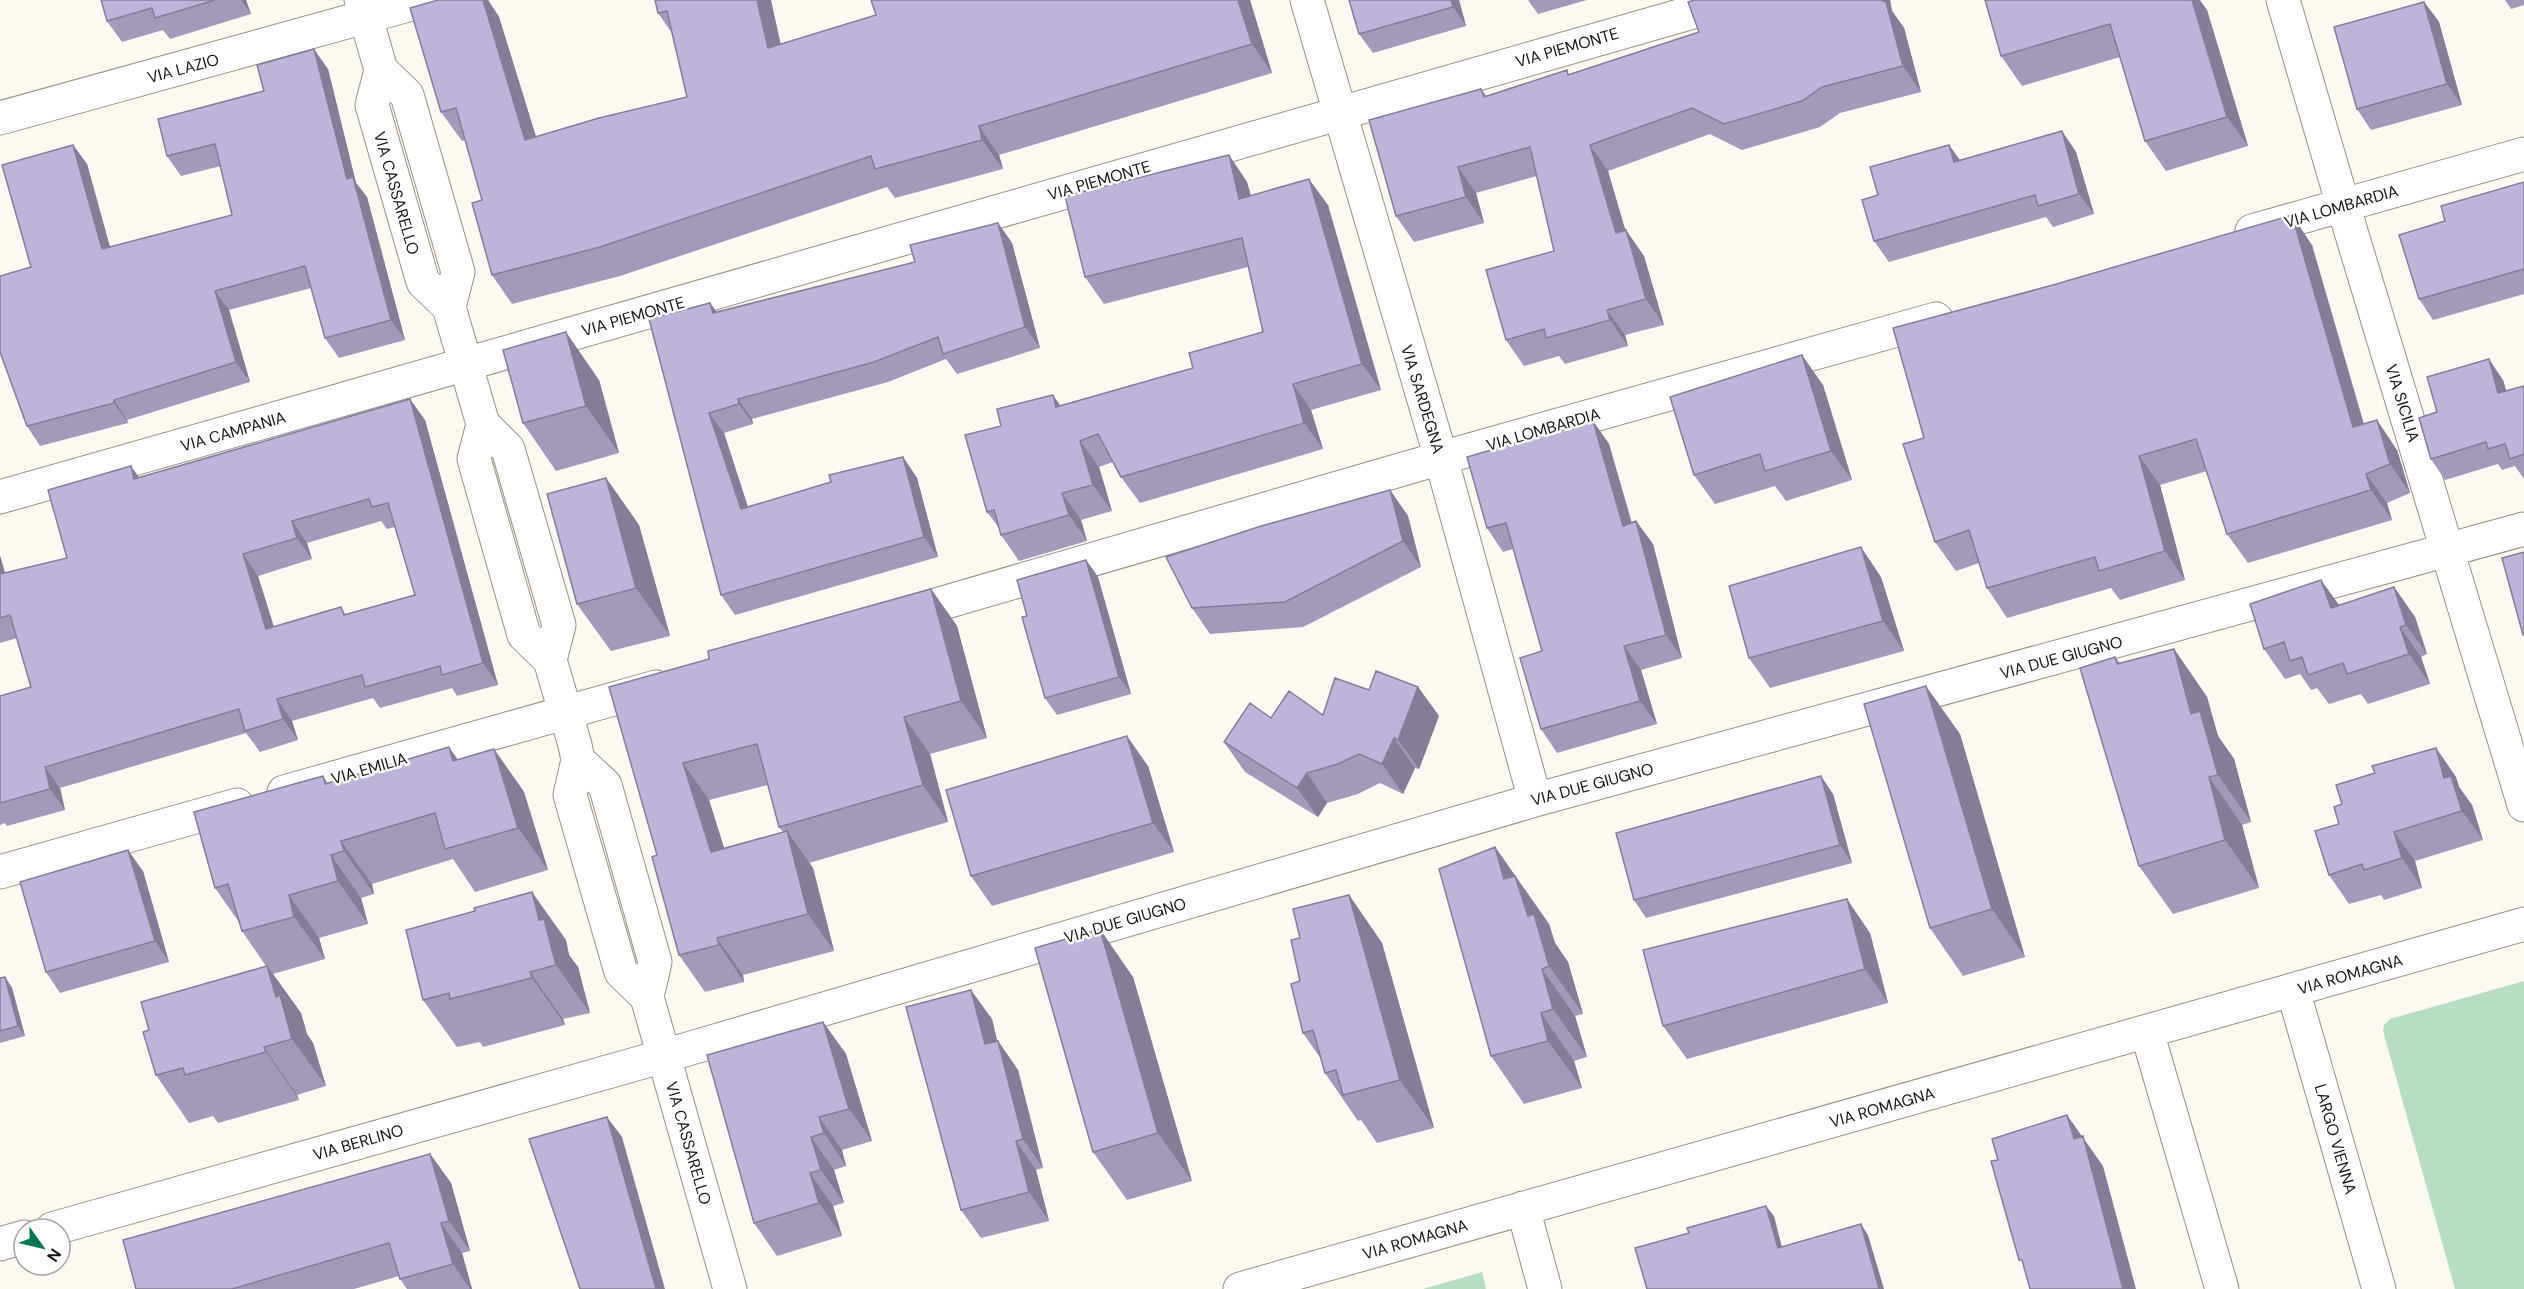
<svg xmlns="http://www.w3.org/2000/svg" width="2524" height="1289" viewBox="0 0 2524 1289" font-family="'DM Sans',sans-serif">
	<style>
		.green { fill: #b7dec5 }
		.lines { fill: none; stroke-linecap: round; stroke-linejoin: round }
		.minor-casing { stroke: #989087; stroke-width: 35 }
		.minor { stroke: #fff; stroke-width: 33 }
		.wall { fill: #a39abb; fill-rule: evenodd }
		.shaded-wall { fill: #857d98 }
		.building { fill: #beb3d9; stroke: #857d98; stroke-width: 1.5; fill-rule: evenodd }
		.labels { text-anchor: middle; stroke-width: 5; stroke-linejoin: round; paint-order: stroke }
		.street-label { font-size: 16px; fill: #191613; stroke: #fff }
	</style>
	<rect width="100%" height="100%" fill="#fef8f3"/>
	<path class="green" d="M2524,981V1289H2455L2383,1031L2384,1025L2390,1019Z
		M1482,1272L1486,1289H1423Z"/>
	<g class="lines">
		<defs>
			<path id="minor" d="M361,0L381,70L372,105L423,282L449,307
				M1307,0L1441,458L1535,800
				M2283,0L2343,205L2524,805
				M381,70L407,95L458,272L449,307L478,407L483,424L508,449L559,625L550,660
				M0,118L426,0
				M2252,231L2524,154
				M483,424L474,459L524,635L550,660L575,745L578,760L570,795L621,972L647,997
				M0,497C579,334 1155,161 1735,0
				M898,616L1441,458L1936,319
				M578,760L605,785L655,962L647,997L730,1289
				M284,792L656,687
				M0,872L237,805
				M2293,990L2379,1289
				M2147,1032L2222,1289
				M1523,1208L1545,1289
				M52,1229L664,1056L1535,800L2524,529
				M0,1244L24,1237
				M1240,1289L2524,924"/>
		</defs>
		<use href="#minor" class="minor-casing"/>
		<use href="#minor" class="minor"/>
	</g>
	<path class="wall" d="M101,0H246L251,14L170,39L163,30L122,42L107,21Z
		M438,0H488L499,17L536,137L687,97L672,33L658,13L655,0L781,44L876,15L871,0H1250L1272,73L999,155L1003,169L895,198L887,187L620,276L512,304L492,275L482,200L465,140L462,141L441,112Z
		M1349,0H1459L1466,26L1373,53L1359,34Z
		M1528,0H1587L1538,14Z
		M1694,0H1890L1892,11L1904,28L1921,92L1840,113L1820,127L1742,150L1710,134L1608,171L1625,231L1644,256L1664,325L1625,335L1628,346L1565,364L1559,356L1524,366L1506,340L1554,251L1537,176L1476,193L1484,223L1414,242L1396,216L1481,89L1487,96L1569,74L1699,32Z
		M1985,0L2207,10L2248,146L2166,171L2145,141L2120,57L2022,86L2001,56Z
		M2505,0H2524V5L2511,9Z
		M2424,2L2439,22L2462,105L2371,130L2357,109Z
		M328,69L356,183L367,197L405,340L339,358L325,338L311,288L229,310L250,382L127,420L128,423L40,446L27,426L73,145L87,164L110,247L232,215L221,166L181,176L167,156L264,91Z
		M2062,131L2076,152L2094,214L2053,227L2046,217L1889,262L1874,241L1878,195L1949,145L1960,161Z
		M1229,155L1247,182L1251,195L1328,205L1381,390L1311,410L1323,449L1140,503L1121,477L1113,462L1099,467L1112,511L1081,520L1087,541L1019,561L1001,535L999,528L987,512L1001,426L1060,406L1193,368L1263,332L1248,267L1104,304L1085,277Z
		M2524,182V294L2433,320L2419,299L2445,221Z
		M998,223L1012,243L1040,348L957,374L946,359L888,382L752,419L753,424L724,433L748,507L831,482L903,457L917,478L938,557L735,615L721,595L649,319L710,303L717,312L915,262Z
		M2312,245L2364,424L2397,450L2410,493L2387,503L2392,520L2248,563L2227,534L2207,471L2160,485L2185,580L2120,600L2111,588L2007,618L1987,588L1979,563L1956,571L1935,542L1924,438Z
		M599,380L619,453L556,471L523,423Z
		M2503,380L2506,391L2524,386V479L2515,466L2502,470L2498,464L2445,480L2431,459L2437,412Z
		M1823,385L1852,480L1786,501L1775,486L1715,504L1694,475Z
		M425,420L498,685L457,696L452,688L380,708L373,698L292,721L298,740L260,752L246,733L60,788L65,810L7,826L5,823L0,825V696L31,687L17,638L0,643V556L5,573L67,558L139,478ZM381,521L387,529L395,527L415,595L346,615L341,607L274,627L258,576L312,559L307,543Z
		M1593,421L1609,444L1632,523L1636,521L1653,544L1682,658L1641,670L1657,724L1557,753L1541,729L1542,651L1513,549L1503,552L1487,528Z
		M606,478L639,525L670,636L611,651L577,604Z
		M1390,490L1408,516L1421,567L1303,627L1210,634L1192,608Z
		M1086,560L1098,577L1131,694L1057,715L1045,698L1027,616Z
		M1881,577L1904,651L1770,688L1749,658Z
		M2321,580L2339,606L2394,587L2415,617L2427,654L2421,657L2430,684L2368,704L2361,694L2329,704L2317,688L2311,690L2300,674L2285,679L2264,649Z
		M931,589L957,626L987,738L930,754L948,822L809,863L813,868L834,951L743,975L744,982L705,992L679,955L657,855L709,659ZM768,785L779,827L783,832L724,848L709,800Z
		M2174,649L2207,697L2218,736L2234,759L2251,822L2242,825L2259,888L2173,914L2139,866L2115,657L2120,663Z
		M1418,687L1439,716L1419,769L1415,768L1403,794L1380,783L1358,794L1327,803L1318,817L1245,772L1224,742L1271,718L1323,715L1369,690Z
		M1960,734L2025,957L1963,976L1930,928Z
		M2436,748L2456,777L2459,787L2472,805L2483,840L2415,861L2422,888L2384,900L2381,895L2349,904L2329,875L2339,824L2375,773Z
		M494,749L524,792L548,870L475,892L453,859L372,884L374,894L361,898L368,924L319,938L325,959L273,974L301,1013L307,1034L313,1043L326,1086L297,1095L299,1100L218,1123L213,1116L189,1123L156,1075L149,1030L266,966L242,931L239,922L215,888L323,776L328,783L458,760Z
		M1148,766L1174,852L992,906L971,876Z
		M1833,794L1852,863L1646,918L1634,900Z
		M1495,847L1549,924L1555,943L1568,962L1583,1014L1575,1016L1587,1057L1574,1061L1582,1088L1524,1104L1491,1056Z
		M143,871L169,962L60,993L46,972Z
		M1349,895L1382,943L1434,1128L1377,1143L1361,1120L1358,1121L1325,1073L1321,1059L1303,1033L1300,981V938Z
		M1870,933L1888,1003L1687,1059L1663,1026Z
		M566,940L569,955L578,967L590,1013L563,1019L565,1025L483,1047L480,1042L457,1047L423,1000Z
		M5,977L12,988L25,1036L0,1043V978Z
		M1133,977L1192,1181L1127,1200L1093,1152Z
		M992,1019L997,1041H998L1018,1070L1043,1168L1036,1170L1049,1221L981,1238L961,1210Z
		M823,1022L846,1054L872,1141L842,1150L846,1166L834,1170L844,1203L833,1206L842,1236L777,1256L754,1223Z
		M430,1154L451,1183L470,1251L462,1253L472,1289H407L400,1279L399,1276L354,1289H136Z"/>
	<path class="shaded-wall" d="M241,0H246L251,14Z
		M483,0H488L499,17L546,169L525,140Z
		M757,0H771L788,77L768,48Z
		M1238,0H1250L1272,73L1252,44Z
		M1451,0H1459L1466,26L1453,7Z
		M1878,0H1890L1892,11L1904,28L1921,92L1903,66Z
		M2192,0H2200L2207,10L2248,146L2227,117Z
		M2424,2L2439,22L2462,105L2447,84Z
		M314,49L328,69L356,183L367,197L405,340L391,320L347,179Z
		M979,126L999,155L1003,169L982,140Z
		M2062,131L2076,152L2094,214L2079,194Z
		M73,145L87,164L116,269L102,249Z
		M1590,145L1608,171L1634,259L1616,233Z
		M1949,145L1964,166L1954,162Z
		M1229,155L1247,182L1258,225L1239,199Z
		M1458,167L1476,193L1484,223L1466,197Z
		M1309,179L1328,205L1381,390L1362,364Z
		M2292,215L2312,245L2373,457L2353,427Z
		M998,223L1012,243L1040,348L1025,327Z
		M1626,230L1644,256L1664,325L1646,299Z
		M215,291L229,310L250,382L236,362Z
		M710,303L724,323L713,313Z
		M1607,310L1625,335L1628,346L1610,320Z
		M566,332L599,380L619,453L586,406Z
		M1802,355L1823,385L1852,480L1831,451Z
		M2489,359L2503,380L2513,414L2498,393Z
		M1293,384L1311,410L1323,449L1304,423Z
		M1053,395L1071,421L1056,407Z
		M410,399L425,420L498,685L483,663Z
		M738,399L752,419L753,424L739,404Z
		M114,400L127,420L128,423L114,403Z
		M709,413L724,433L755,529L741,509Z
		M2377,420L2397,450L2410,493L2390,464Z
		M1593,421L1609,444L1639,549L1623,526Z
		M1080,441L1099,467L1112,511L1093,485Z
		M2139,456L2160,485L2185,580L2165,551Z
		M903,457L917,478L938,557L924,537Z
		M131,466L146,487L134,479Z
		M2366,474L2387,503L2392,520L2371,490Z
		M606,478L639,525L670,636L636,588Z
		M1390,490L1408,516L1421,567L1403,541Z
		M1062,493L1081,520L1087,541L1069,515Z
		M292,521L307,543L312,559L297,538Z
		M1636,521L1653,544L1682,658L1666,635Z
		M1861,547L1881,577L1904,651L1883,621Z
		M243,554L258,576L281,650L266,629Z
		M0,556L12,596L0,579Z
		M1086,560L1098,577L1131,694L1119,677Z
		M2321,580L2342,609L2331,608Z
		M2394,587L2415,617L2427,654L2406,625Z
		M931,589L957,626L987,738L961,701Z
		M2400,627L2421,657L2430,684L2409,654Z
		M1624,646L1641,670L1657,724L1640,701Z
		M2174,649L2207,697L2218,736L2234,759L2251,822L2218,775L2191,714Z
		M1926,686L1960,734L2025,957L1992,909Z
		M1418,687L1439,716L1419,769L1398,740Z
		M277,699L292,721L298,740L283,719Z
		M904,717L930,754L948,822L923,785Z
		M1127,736L1148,766L1174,852L1153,823Z
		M1394,738L1415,768L1403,794L1382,764Z
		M449,747L479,790L453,761Z
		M2436,748L2456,777L2459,787L2472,805L2483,840L2462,811L2444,778Z
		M494,749L524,792L548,870L518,828Z
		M683,763L709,800L737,889L711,852Z
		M45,767L60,788L65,810L50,789Z
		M1307,773L1327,803L1318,817L1297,788Z
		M1821,776L1833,794L1852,863L1840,845Z
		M2209,777L2242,825L2259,888L2225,840Z
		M787,831L813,868L834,951L808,914Z
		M2394,832L2415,861L2422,888L2402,858Z
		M341,841L372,884L374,894L344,851Z
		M1495,847L1549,924L1555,943L1568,962L1583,1014L1549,966L1528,916L1504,879Z
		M128,850L143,871L169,962L155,941Z
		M331,855L361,898L368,924L338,881Z
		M532,892L566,940L569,955L578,967L590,1013L556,965L539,920Z
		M289,895L319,938L325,959L294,917Z
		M1349,895L1382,943L1434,1128L1400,1080Z
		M1847,899L1870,933L1888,1003L1865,969Z
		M1100,929L1133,977L1192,1181L1158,1133Z
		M717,938L743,975L744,982L719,945Z
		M267,966L301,1013L307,1034L313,1043L326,1086L292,1039L276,997Z
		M1542,969L1575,1016L1587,1057L1553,1009Z
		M530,972L563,1019L565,1025L532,978Z
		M5,977L12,988L25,1036L18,1026Z
		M971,990L992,1019L1005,1073L985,1044Z
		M1541,1013L1574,1061L1582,1088L1548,1041Z
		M823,1022L846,1054L872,1141L849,1109Z
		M998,1041L1018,1070L1043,1168L1023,1139Z
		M264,1047L297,1095L299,1100L266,1052Z
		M2067,1115L2103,1166L2136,1289H2123Z
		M607,1117L622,1137L665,1289H656Z
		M819,1117L842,1150L846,1166L824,1133Z
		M811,1137L834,1170L844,1203L821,1170Z
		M1016,1141L1036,1170L1049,1221L1029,1192Z
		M430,1154L451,1183L470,1251L449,1221Z
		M810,1173L833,1206L842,1236L819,1203Z
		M1766,1206L1774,1216L1785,1259L1778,1248Z
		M441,1223L462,1253L472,1289H470L453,1264Z
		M1861,1224L1868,1235L1884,1289H1879Z"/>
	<path class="building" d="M101,0H215L155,18L152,8L107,21Z
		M438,0H483L525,140L599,118L687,97L667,11L658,13L655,0H757L768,48L876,15L871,0H1238L1252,44L979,126L982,140L875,169L871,156L600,247L492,275L472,203L482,200L456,108L441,112L410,8Z
		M1349,0H1451L1453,7L1359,34Z
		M1694,0H1882L1886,2L1903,66L1822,87L1802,101L1724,124L1692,108L1590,145L1616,233L1626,230L1646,299L1607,310L1610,320L1546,338L1544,329L1506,340L1486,270L1554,251L1530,147L1458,167L1466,197L1396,216L1369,120L1481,89L1484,97L1567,70L1568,75L1699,32L1688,2Z
		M1985,0H2192L2227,117L2145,141L2110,24L2001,56Z
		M2424,2L2447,84L2357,109L2334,27Z
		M314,49L347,179L353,177L391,320L325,338L305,266L215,291L236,362L114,400V403L27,426L0,352V276L31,267L2,165L73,145L102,249L232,215L215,144L167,156L158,119L264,91L257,65Z
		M2062,131L2079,194L2038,206L2035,195L1874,241L1862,200L1878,195L1870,167L1949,145L1954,162Z
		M1229,155L1239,199L1309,179L1362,364L1293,384L1304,423L1121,477L1098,434L1080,441L1093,485L1062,493L1069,515L1001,535L994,510L987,512L965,435L1001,426L997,409L1053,395L1056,407L1193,368L1189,353L1263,332L1242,238L1085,277L1065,196Z
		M2524,182V269L2419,299L2399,235L2445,221L2441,206Z
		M2292,215L2353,427L2377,420L2390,464L2366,474L2371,490L2227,534L2196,439L2139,456L2165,551L2099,571L2095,557L1987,588L1969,530L1935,542L1903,444L1924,438L1893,328L2053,285Z
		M998,223L1025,327L943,354L938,337L874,362L738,399L739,404L709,413L741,509L831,482L829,475L903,457L924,537L721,595L649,319L710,303L713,313L915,262L910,245Z
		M566,332L586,406L523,423L503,350Z
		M1802,355L1831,451L1765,471L1760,454L1694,475L1670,397Z
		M2489,359L2498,393L2524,386V454L2510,459L2505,444L2488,449L2486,442L2431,459L2419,418L2437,412L2427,377Z
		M410,399L483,663L442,675L440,666L365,687L362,675L277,699L283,719L245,731L239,709L45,767L50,789L0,803V696L31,687L10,615L0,618V574L67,558L48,490L131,466L134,479ZM369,499L372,507L388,503L415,595L344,615L341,607L266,629L243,554L297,538L292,521Z
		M1593,421L1623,526L1636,521L1666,635L1624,646L1640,701L1541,729L1520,658L1542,651L1506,523L1487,528L1467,457Z
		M606,478L636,588L577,604L547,494Z
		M1390,490L1403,541L1285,602L1192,608L1166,557L1258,527Z
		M1861,547L1883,621L1749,658L1729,586Z
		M2524,552V635H2523L2502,558Z
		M1086,560L1119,677L1045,698L1022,617L1027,616L1017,580Z
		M2321,580L2331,608L2394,587L2406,625L2400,627L2409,654L2347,674L2343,663L2308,675L2302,657L2290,661L2284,642L2264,649L2250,604Z
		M931,589L961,701L904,717L923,785L779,827L757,744L683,763L711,852L787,831L808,914L717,938L719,945L679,955L652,857L657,855L609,687L709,659L708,651Z
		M2174,649L2191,714L2200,711L2218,775L2209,777L2225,840L2139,866L2080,668L2115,657L2117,664Z
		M1376,671L1418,687L1398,740L1394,738L1382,764L1359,754L1338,764L1307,773L1297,788L1224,742L1250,703L1271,718L1289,691L1323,715L1335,678L1369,690Z
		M1926,686L1992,909L1930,928L1864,704Z
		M1127,736L1153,823L971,876L946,790Z
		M449,747L453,761L494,749L518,828L445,849L435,813L341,841L344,851L331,855L338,881L289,895L294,917L242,931L228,884L215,888L194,812L323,776L325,784Z
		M2436,748L2444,778L2451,776L2462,811L2394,832L2402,858L2364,870L2362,864L2329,875L2315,831L2339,824L2334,807L2342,804L2336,785L2375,773L2372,766Z
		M1821,776L1840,845L1634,900L1616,833Z
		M1495,847L1504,879L1515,876L1528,916L1534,914L1549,966L1542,969L1553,1009L1541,1013L1548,1041L1491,1056L1439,869Z
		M128,850L155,941L46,972L20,882Z
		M532,892L539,920L544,919L556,965L530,972L532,978L450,999L449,993L423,1000L406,930L475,911L474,908Z
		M1349,895L1400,1080L1343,1095L1336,1070L1325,1073L1313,1030L1303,1033L1291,984L1300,981L1291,940L1300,938L1293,909Z
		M1847,899L1865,969L1663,1026L1643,950Z
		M1100,929L1158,1133L1093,1152L1035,948Z
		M267,966L276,997L280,995L292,1039L264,1047L266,1052L185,1075L183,1068L156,1075L143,1032L149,1030L141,1002Z
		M5,977L18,1026L0,1031V978Z
		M971,990L985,1044L998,1041L1023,1139L1016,1141L1029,1192L961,1210L906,1007Z
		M823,1022L849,1109L819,1117L824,1133L811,1137L821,1170L810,1173L819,1203L754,1223L707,1055Z
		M2067,1115L2074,1139L2083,1136L2123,1289H2030L2022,1260H2019L1991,1161L1998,1160L1992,1139Z
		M607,1117L656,1289H580L529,1139Z
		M430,1154L449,1221L441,1223L453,1264L400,1279L389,1243L232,1289H136L123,1240Z
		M1766,1206L1778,1248L1861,1224L1879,1289H1647L1635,1248L1689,1233L1687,1228Z"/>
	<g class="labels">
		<g class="street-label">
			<text transform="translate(1567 47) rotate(-16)" y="6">VIA PIEMONTE</text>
			<text transform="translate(183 68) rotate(-15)" y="6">VIA LAZIO</text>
			<text transform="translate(1099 180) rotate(-16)" y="6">VIA PIEMONTE</text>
			<text transform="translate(397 193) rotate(74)" y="6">VIA CASSARELLO</text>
			<text transform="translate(2341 206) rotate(-16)" y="6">VIA LOMBARDIA</text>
			<text transform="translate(633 316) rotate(-16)" y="6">VIA PIEMONTE</text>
			<text transform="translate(1423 399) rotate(73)" y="6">VIA SARDEGNA</text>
			<text transform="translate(2403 403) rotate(73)" y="6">VIA SICILIA</text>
			<text transform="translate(1543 429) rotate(-16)" y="6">VIA LOMBARDIA</text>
			<text transform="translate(233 431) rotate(-16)" y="6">VIA CAMPANIA</text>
			<text transform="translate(2061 657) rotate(-15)" y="6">VIA DUE GIUGNO</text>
			<text transform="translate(369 768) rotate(-16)" y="6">VIA EMILIA</text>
			<text transform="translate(1592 784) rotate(-15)" y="6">VIA DUE GIUGNO</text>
			<text transform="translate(1125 920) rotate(-16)" y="6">VIA DUE GIUGNO</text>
			<text transform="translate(2350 974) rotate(-16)" y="6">VIA ROMAGNA</text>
			<text transform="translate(1882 1107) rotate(-16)" y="6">VIA ROMAGNA</text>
			<text transform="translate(2336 1139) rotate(74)" y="6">LARGO VIENNA</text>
			<text transform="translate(358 1142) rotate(-16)" y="6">VIA BERLINO</text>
			<text transform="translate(689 1143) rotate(74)" y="6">VIA CASSARELLO</text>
			<text transform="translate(1415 1239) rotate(-16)" y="6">VIA ROMAGNA</text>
		</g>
	</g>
	<g transform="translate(42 1247) rotate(124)"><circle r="28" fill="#ffffff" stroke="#a3a2a1" stroke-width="1.5"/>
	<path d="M0-4.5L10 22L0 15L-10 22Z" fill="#047650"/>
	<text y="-9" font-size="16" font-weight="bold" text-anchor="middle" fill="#191613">N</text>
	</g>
</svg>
